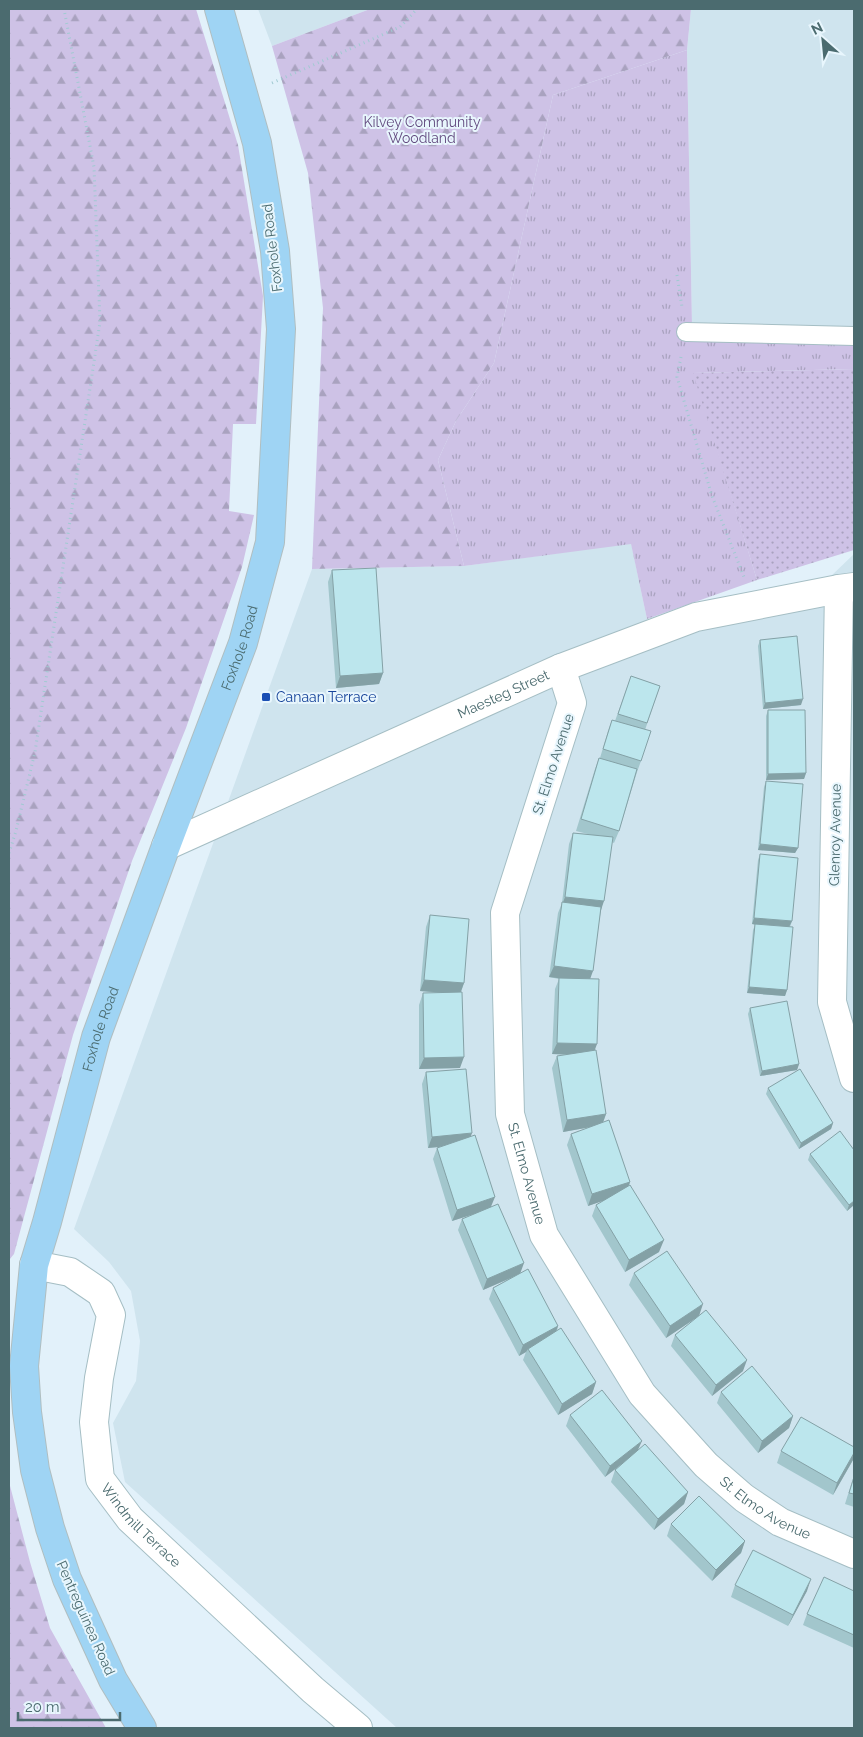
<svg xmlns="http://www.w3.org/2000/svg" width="863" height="1737" viewBox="0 0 863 1737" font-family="Raleway,sans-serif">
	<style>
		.residential { fill: #cfe4ee }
		.grass { fill: url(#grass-tufts) }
		.forest { fill: url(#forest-firs) }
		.garden { fill: url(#garden-dots) }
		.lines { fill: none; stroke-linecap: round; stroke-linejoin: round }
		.lane-casing { stroke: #a5bec4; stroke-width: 20 }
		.street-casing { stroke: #a5bec4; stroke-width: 30 }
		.primary-casing { stroke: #b0bec0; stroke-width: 30 }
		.path { stroke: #a0cad1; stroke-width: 3; stroke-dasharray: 1 4; stroke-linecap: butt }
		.lane { stroke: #fff; stroke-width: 18 }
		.street { stroke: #fff; stroke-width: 28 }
		.primary { stroke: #9fd4f4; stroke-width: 28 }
		.wall { fill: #a2c6cc }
		.shaded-wall { fill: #84a1a6 }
		.building { fill: #bce6ed; stroke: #84a1a6 }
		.transit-dot { fill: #1a4fb4; stroke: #e8f6fd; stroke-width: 2 }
		.labels { text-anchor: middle; stroke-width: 4; stroke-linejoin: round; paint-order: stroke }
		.park-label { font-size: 14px; fill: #624a7f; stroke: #e8f6fd }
		.street-label { font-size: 14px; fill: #4b6b6f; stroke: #e8f6fd }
		.transit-label { font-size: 14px; fill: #164399; stroke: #e8f6fd; text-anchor: start }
	</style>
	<defs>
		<pattern id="grass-tufts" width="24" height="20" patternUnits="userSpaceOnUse" patternTransform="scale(1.25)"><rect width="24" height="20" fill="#cec2e6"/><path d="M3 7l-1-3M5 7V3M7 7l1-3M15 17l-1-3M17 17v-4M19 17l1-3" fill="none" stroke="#a9a2bf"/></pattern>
		<pattern id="forest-firs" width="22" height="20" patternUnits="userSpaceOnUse" patternTransform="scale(1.25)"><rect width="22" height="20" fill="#cec2e6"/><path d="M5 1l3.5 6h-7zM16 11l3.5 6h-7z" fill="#a9a2bf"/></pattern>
		<pattern id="garden-dots" width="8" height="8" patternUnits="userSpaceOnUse" patternTransform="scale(1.25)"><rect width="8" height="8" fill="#cec2e6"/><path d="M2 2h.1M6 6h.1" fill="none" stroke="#a9a2bf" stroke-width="1.8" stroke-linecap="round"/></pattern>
	</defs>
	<rect width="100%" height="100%" fill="#e2f1fa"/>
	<path class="residential" d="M258,9H370L272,46Z
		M691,9H854V330L692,325L687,50Z
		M631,543L647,619L654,641L806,600L854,554V1728H397L125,1482L113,1423L136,1381L140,1341L131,1291L109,1262L74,1229L312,569L464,566Z"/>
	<path class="grass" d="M687,50L692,325L854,342V369L694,373L757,580L647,619L631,544L464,566L438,460L456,421L494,363L553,95Z"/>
	<path class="forest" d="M9,9H196L238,145L263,296L256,424H233L229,511L254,515L242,567L186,728L132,861L73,1035L14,1254L9,1260Z
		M370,9H691L687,50L553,95L494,363L456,421L438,460L464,566L312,569L323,308L308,173L272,46Z
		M9,1482L30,1562L50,1628L106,1728H9Z"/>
	<path class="garden" d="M854,369V550L757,580L693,373Z"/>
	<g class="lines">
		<defs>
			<path id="lane" d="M686,332L854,336"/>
			<g id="street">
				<path d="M839,589L832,1002L854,1078"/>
				<path id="s1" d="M561,668L572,703L505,913L510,1114L544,1235L642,1394L706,1465L744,1498L780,1522L854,1554"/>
				<path id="s2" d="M166,846L561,668L696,617L839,589L854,587"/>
				<path id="s3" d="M34,1265L70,1272L101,1293L111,1315L99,1378L94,1422L100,1479L130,1519L313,1690L358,1728"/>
			</g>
			<g id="primary">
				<path id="s4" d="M142,1728L113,1680L67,1579L50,1528L35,1470L27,1412L24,1366L34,1265L47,1222L96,1037L166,846L243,643L270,542L281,329L275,251L257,143L219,9"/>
			</g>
		</defs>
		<use href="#lane" class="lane-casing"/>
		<use href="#street" class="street-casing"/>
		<use href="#primary" class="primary-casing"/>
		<path class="path" d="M272,83L400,27L417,9
			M677,275L682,307
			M681,357L677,377L712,496L744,577
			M9,853L16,831L35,752L100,322L94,167L64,9"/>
		<use href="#lane" class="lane"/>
		<use href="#street" class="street"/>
		<use href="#primary" class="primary"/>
	</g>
	<path class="wall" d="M332,570L383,673L379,684L336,688L328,582Z
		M760,640L801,705L763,709L758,646Z
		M631,676L660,686L645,730L641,761L637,772L619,831L614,843L612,842L590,979L594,1050L606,1114L603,1123L630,1182L629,1186L659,1252L625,1272L592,1216L596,1205L604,1200L588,1206L567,1145L571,1134L591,1127L563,1132L552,1068L557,1056L567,1055L552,1054L555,989L559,979L549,977L558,913L562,903L569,844L573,833L588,834L576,831L595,769L599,758H600L608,731L612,720L615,721Z
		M768,710L806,773L804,779L766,780V716Z
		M766,781L798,848L795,853L758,850L764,787Z
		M760,854L792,921L790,927L787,990L785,996L747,993L753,930L755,925L752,924L758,860Z
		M430,915L464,983L461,992L460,1068L419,1069V1005L423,993H440L420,991L426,927Z
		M750,1008L799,1064L797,1070L760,1076L748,1014Z
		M426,1072L471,1137L491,1207L520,1273L558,1326L557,1331L596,1382L592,1394L558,1415L523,1360L526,1352L519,1356L489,1299L493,1288L509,1279L483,1290L458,1230L462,1219L473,1214L452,1221L433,1159L437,1148L439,1147L428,1148L422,1084Z
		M768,1088L833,1123L831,1129L799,1149L766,1094Z
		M854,1150V1205L847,1211L808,1160L810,1154Z
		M634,1273L699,1316L743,1371L712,1396L671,1346L675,1335L699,1316L666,1338L629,1285Z
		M721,1392L793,1416L789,1428L758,1453L717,1403Z
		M570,1415L638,1451L688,1492L684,1504L654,1530L611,1482L615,1470L624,1462L605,1477L566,1426Z
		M781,1451L853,1460L833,1495L777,1463Z
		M854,1475V1507L845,1504Z
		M671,1524L745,1541L741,1553L712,1581L667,1536Z
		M735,1585L807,1591L788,1626L731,1597Z
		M854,1591V1648L803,1625L807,1614Z"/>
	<path class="shaded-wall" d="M383,673L379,684L336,688L340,676Z
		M803,699L801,705L763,709L765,703Z
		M806,773L804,779L766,780L768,774Z
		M760,844L798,848L795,853L758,850Z
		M565,897L604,901L600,913L561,908Z
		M754,918L792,921L789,927L752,924Z
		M554,966L593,971L589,982L549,977Z
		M424,980L464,983L460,994L420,991Z
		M749,987L787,990L785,996L747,993Z
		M557,1043L597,1044L593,1055L552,1054Z
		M464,1057L460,1068L419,1069L424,1058Z
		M799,1064L797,1070L760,1076L762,1071Z
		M606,1114L602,1125L563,1132L567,1120Z
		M833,1123L831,1129L799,1149L801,1143Z
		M472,1133L468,1144L428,1148L432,1137Z
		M630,1182L626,1193L588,1206L592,1194Z
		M495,1197L490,1209L452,1221L457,1210Z
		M854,1201V1205L847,1211L849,1205Z
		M664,1240L659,1252L625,1272L629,1260Z
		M524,1263L520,1274L483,1290L487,1279Z
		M703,1304L699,1316L666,1338L670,1326Z
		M558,1326L554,1337L528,1349L526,1352L519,1356L523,1345Z
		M747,1360L743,1371L712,1396L716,1385Z
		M596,1382L592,1394L558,1415L562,1404Z
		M793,1416L789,1428L758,1453L762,1441Z
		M642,1441L637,1452L605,1477L610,1466Z
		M854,1453L853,1460L833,1495L837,1483Z
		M688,1492L684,1504L654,1530L658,1519Z
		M745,1541L741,1553L712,1581L716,1570Z
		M811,1579L807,1591L788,1626L793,1615Z"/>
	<path class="building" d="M376,568L383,673L340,676L332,570Z
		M797,636L803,699L765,703L760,640Z
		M631,676L660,686L647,723L618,714Z
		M768,710H805L806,773L768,774Z
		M612,720L651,731L641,761L603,749Z
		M599,758L637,769L619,831L581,819Z
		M766,781L803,784L798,848L760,844Z
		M573,833L613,837L604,901L565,897Z
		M760,854L798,858L792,921L754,918Z
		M562,902L601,907L593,971L554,966Z
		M430,915L469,919L464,983L424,980Z
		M755,924L793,927L787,990L749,987Z
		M559,978L599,979L597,1044L557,1043Z
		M462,992L464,1057L424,1058L423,993Z
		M787,1001L799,1064L762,1071L750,1008Z
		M596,1050L606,1114L567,1120L557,1056Z
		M466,1069L472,1133L432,1137L426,1072Z
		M800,1069L833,1123L801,1143L768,1088Z
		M609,1120L630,1182L592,1194L571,1134Z
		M840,1131L854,1150V1201L849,1205L810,1154Z
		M475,1135L495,1197L457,1210L437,1148Z
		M630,1185L664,1240L629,1260L596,1205Z
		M498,1204L524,1263L487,1279L462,1219Z
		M667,1251L703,1304L670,1326L634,1273Z
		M528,1269L558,1326L523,1345L493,1288Z
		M706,1310L747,1360L716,1385L675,1335Z
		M561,1328L596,1382L562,1404L528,1349Z
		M752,1366L793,1416L762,1441L721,1392Z
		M602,1390L642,1441L610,1466L570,1415Z
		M801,1417L854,1447V1453L837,1483L781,1451Z
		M645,1444L688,1492L658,1519L615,1470Z
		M854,1477V1494L849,1493Z
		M699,1496L745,1541L716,1570L671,1524Z
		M753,1550L811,1579L793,1615L735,1585Z
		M824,1577L854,1591V1635L807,1614Z"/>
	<rect class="transit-dot" x="261" y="692" width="10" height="10" rx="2.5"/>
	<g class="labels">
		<g class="park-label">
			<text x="422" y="127">Kilvey Community<tspan x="422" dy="16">Woodland</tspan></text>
		</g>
		<g class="street-label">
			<text transform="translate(272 248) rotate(-97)" y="5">Foxhole Road</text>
			<text dy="5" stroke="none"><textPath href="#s4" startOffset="1138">Foxhole Road</textPath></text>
			<text dy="5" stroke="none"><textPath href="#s2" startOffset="370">Maesteg Street</textPath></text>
			<text transform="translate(553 764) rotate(-72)" y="5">St. Elmo Avenue</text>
			<text transform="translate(835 835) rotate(-89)" y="5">Glenroy Avenue</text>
			<text dy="5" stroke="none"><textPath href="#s4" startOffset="732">Foxhole Road</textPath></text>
			<text dy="5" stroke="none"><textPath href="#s1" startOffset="520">St. Elmo Avenue</textPath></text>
			<text dy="5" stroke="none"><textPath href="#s1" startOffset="940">St. Elmo Avenue</textPath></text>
			<text dy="5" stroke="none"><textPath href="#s3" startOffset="326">Windmill Terrace</textPath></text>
			<text transform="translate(86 1618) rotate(66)" y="5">Pentreguinea Road</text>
		</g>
		<g class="transit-label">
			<text x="276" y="702">Canaan Terrace</text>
		</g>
	</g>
	<rect width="863" height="1737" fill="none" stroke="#4b6b6f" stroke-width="20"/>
	<g transform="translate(823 40) rotate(333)" stroke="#e8f6fd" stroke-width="4" paint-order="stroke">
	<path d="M0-4L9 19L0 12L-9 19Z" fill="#4b6b6f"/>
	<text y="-8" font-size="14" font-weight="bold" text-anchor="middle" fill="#4b6b6f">N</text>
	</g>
	<path d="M18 1712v8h102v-8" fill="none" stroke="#4b6b6f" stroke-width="2.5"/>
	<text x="25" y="1712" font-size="15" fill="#4b6b6f" stroke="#e8f6fd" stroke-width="4" paint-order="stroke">20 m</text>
</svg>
